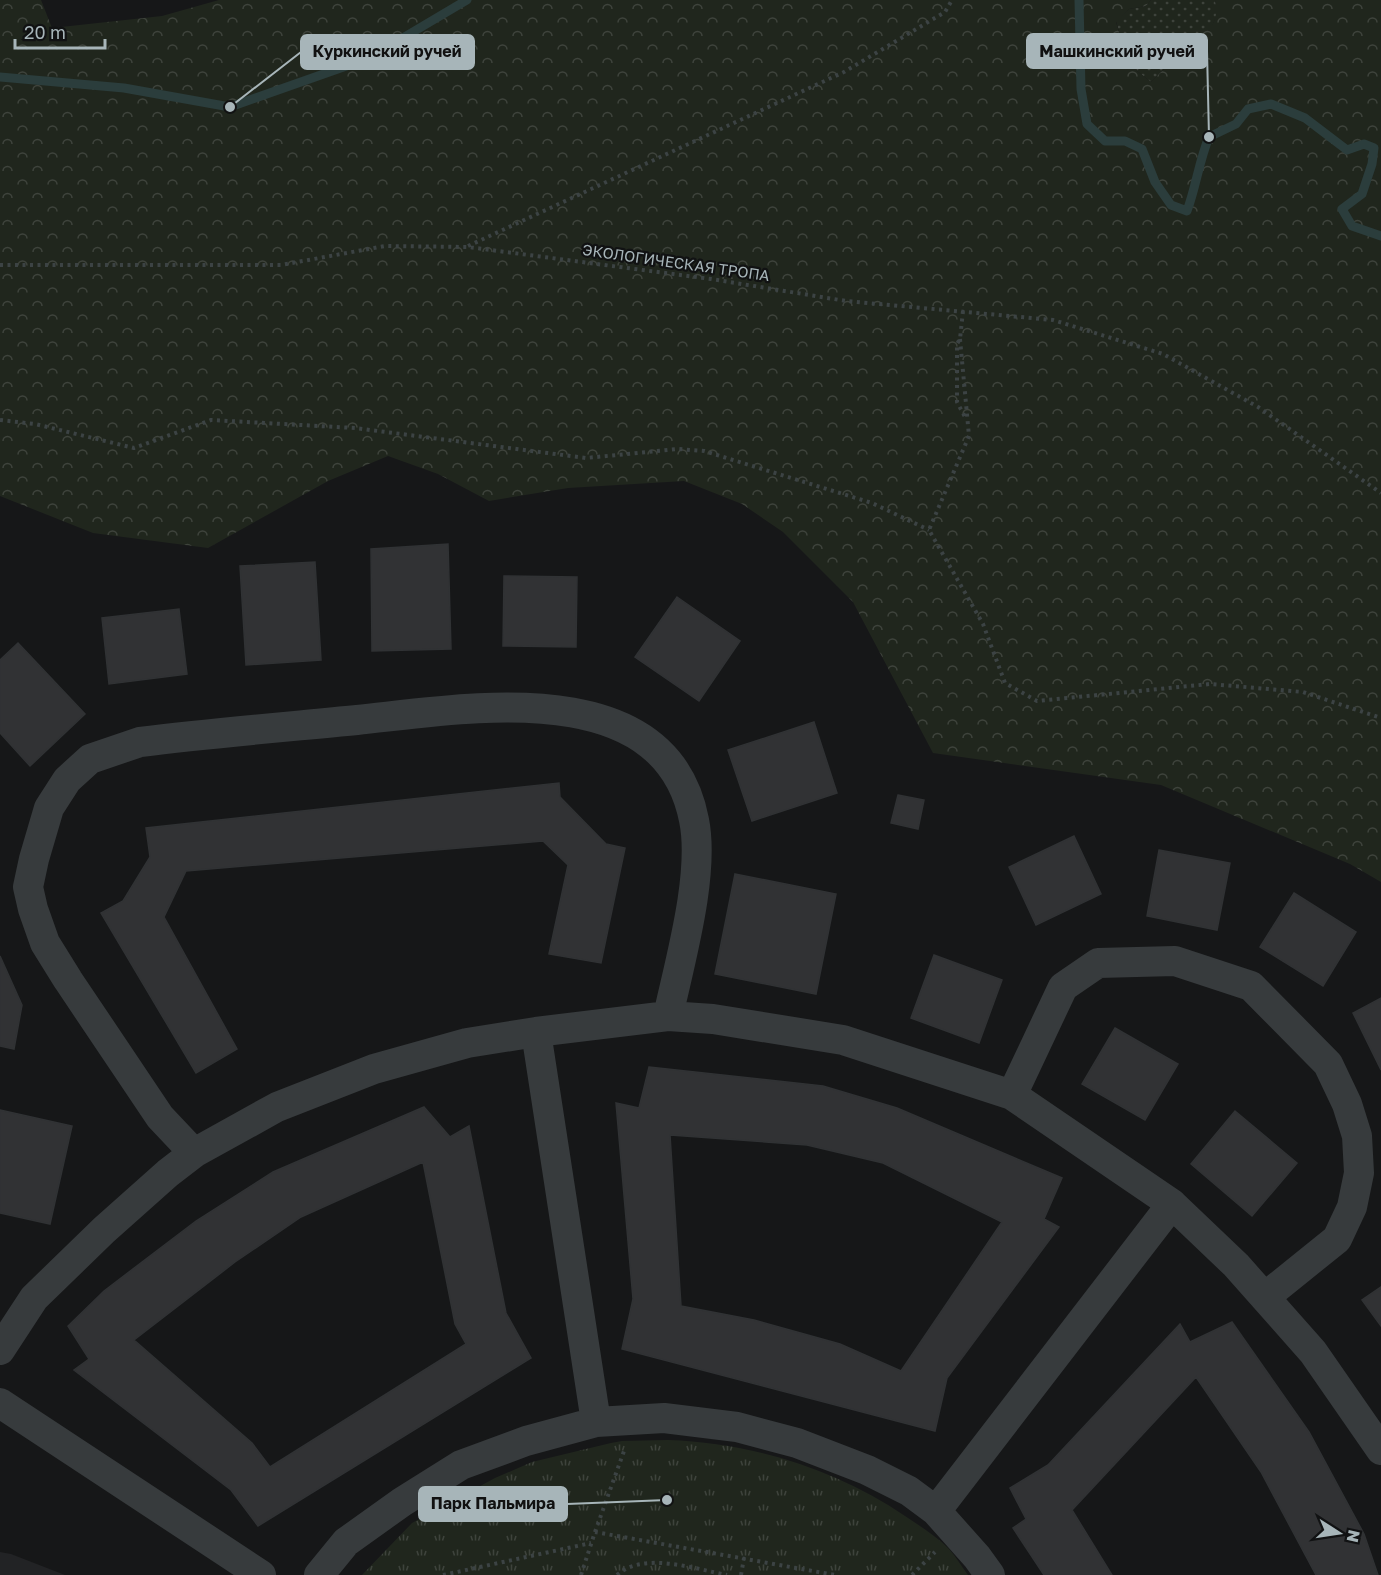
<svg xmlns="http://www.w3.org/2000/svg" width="1381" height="1575" viewBox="0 0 1381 1575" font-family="'Golos Text',sans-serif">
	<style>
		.built { fill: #222325 }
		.grass { fill: url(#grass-dots) }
		.forest { fill: url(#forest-crowns) }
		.park { fill: url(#park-tufts) }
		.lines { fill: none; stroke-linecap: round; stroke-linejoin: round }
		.stream { stroke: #2b3d3c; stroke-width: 9 }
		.building { fill: #313234; stroke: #303234; stroke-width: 1.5; fill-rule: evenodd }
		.path { stroke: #3c4344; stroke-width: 4; stroke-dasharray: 3 4.5; stroke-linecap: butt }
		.minor { stroke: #373b3d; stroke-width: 30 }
		.labels { text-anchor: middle; stroke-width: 4.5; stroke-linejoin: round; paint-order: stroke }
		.street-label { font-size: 15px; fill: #a7b5b9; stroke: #111213 }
		.leader { fill: none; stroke: #a7b5b9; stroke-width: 2 }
		.callout-dot { fill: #a7b5b9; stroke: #111213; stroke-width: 2 }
		.callout { fill: #a7b5b9; stroke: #a7b5b9; stroke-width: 2 }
		.callout-label { font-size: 16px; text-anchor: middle; font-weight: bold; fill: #111 }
	</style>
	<defs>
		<pattern id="grass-dots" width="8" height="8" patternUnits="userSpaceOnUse" patternTransform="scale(1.5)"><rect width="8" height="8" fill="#20261d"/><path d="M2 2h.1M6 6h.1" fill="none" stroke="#3e433c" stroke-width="1.8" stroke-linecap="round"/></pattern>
		<pattern id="forest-crowns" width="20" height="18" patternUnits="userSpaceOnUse" patternTransform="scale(1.5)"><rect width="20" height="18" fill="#20261d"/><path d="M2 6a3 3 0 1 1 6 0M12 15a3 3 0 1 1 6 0" fill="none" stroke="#3e433c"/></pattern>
		<pattern id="park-tufts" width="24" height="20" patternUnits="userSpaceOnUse" patternTransform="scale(1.5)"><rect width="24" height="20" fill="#20261d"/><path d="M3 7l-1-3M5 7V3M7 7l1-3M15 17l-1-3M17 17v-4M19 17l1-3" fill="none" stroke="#3e433c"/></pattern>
	</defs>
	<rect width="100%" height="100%" fill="#161718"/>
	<path class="built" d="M0,1552L11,1554L65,1575H0Z"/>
	<path class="grass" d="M1151,0H1215L1218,13L1211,28L1172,50L1167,66L1151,82L1137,71L1130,53L1121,39L1116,21L1129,9L1146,6Z"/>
	<path class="forest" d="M0,0H41L52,28L162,16L219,0H1151L1146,6L1129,9L1116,22L1121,39L1130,53L1137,71L1151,82L1167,66L1172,50L1180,37C1204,35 1221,28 1215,0H1381V882L1350,864L1161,785L933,753L853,602L783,532L742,504L684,481L568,488L489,501L438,474L388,456L328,481L208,548L93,533L0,496Z"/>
	<path class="park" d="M668,1440C752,1443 836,1469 905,1516C920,1526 936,1536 949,1549C956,1557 962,1567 968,1575H362L412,1523L495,1478L532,1462L611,1443L622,1441Z"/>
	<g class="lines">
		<path class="stream" d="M1079,0L1081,89L1087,124L1105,141H1125L1142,149L1155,182L1171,205L1187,211C1196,187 1199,161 1209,137L1236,124L1248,109L1271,104L1305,118L1347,150L1364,144L1374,148L1372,164L1362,194L1342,209L1352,226L1381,236
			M0,77L124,88L230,107L369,58L467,0"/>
	</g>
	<path class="building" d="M448,544L451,649L372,651L371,549Z
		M315,562L321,660L246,665L240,566Z
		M504,576L577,577L576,647L503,646Z
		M677,597L740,641L699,701L635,657Z
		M179,609L187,674L109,684L102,618Z
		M18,643L85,714L30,766L0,733V660Z
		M814,722L837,793L752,821L728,750Z
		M559,783L560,797L606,844L625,848L601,963L549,954L568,865L543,841L186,871L164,917L237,1049L196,1073L101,913L123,901L150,857L146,828Z
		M898,795L924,800L918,829L891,823Z
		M1074,836L1101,894L1036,925L1009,867Z
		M1159,850L1230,863L1217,930L1147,916Z
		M735,874L836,894L816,994L715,974Z
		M1294,893L1356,932L1323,986L1260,947Z
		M934,955L1002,980L979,1043L911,1018Z
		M0,956L22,1005L14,1049L0,1046Z
		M1381,998V1070L1353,1013Z
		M1115,1028L1178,1064L1145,1120L1082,1084Z
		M649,1067L823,1086L897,1108L1062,1178L1044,1219L1059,1227L947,1378L935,1431L622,1349L633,1299L616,1103L639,1108ZM670,1135L807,1145L883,1163L1002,1222L901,1371L840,1344L754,1320L681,1306Z
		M424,1107L450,1137L469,1126L506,1313L531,1358L258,1526L231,1490L74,1370L89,1359L68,1326L104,1291L196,1221L273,1172ZM423,1162L455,1324L466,1344L270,1467L252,1443L134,1340L235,1262L301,1217Z
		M0,1110L72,1126L50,1224L0,1213Z
		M1235,1111L1297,1163L1252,1216L1191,1164Z
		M1381,1287V1326L1362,1300Z
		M1232,1322L1309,1432L1364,1534L1378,1575H1316L1261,1472L1196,1377L1072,1510L1112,1575H1044L1013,1528L1026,1519L1010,1488L1048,1465L1180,1324L1190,1342Z"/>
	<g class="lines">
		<path class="path" d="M468,246L844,72L945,12L952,0
			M0,265H281L385,246L468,247L711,279L846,301L1053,320L1163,354L1258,407L1381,493
			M963,311L960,339L957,344V402L965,417
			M960,339L969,436L929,530L983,624L1005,683L1037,701L1210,684L1303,692L1381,718
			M0,420L35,424L134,448L211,420L355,428L586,458L678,449L704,451L872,503L929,530
			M595,1532L624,1451
			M443,1575L591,1543
			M581,1575L595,1532L835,1575
			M617,1575C644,1551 695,1569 727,1575
			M741,1575L744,1558
			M912,1575L935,1552"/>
		<path class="minor" d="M536,1032L596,1422
			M1012,1095L1063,987L1098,963L1175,961L1251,986L1328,1064L1347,1104L1357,1136L1359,1173L1352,1207L1337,1239L1265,1297
			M194,1153L160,1117L68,980L45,943L33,909L28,887L34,859L49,808L67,780L90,759L140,742C212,733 285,727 357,720C464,709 665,671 694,820C705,874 680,961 668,1016
			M0,1350L34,1298L104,1230L168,1173L194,1153L277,1107L374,1069L467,1043L536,1032L668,1016L713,1019L843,1040L1012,1095L1172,1204L1236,1265L1313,1352L1381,1450
			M0,1403L261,1575
			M936,1511L1172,1204
			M319,1575L346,1542L402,1502L461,1465L526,1441L596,1422L664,1418L737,1427L797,1443L867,1470L909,1491L936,1511L977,1557L990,1575"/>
	</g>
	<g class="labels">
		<g class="street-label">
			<text transform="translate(676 263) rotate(8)" y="5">ЭКОЛОГИЧЕСКАЯ ТРОПА</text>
		</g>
	</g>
	<path class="leader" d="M1209 137L1207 51M230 107L301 52M667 1500L567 1504"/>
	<g class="callout-dot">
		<circle cx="1209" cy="137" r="6"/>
		<circle cx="230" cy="107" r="6"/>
		<circle cx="667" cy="1500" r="6"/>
	</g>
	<g class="callout">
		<rect x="1027" y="34" width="180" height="34" rx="6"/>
		<rect x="301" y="35" width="173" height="34" rx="6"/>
		<rect x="419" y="1487" width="148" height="34" rx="6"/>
	</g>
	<g class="callout-label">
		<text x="1117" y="57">Машкинский ручей</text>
		<text x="387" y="57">Куркинский ручей</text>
		<text x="493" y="1509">Парк Пальмира</text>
	</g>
	<g transform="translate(1339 1533) rotate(102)" stroke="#111213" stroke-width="4.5" paint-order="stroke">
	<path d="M0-4.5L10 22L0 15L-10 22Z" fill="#a7b5b9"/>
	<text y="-9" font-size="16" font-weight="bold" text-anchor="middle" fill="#a7b5b9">N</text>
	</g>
	<path d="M15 39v9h90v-9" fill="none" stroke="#a7b5b9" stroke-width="3"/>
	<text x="24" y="39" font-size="18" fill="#a7b5b9" stroke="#111213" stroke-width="4.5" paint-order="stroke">20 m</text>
</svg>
